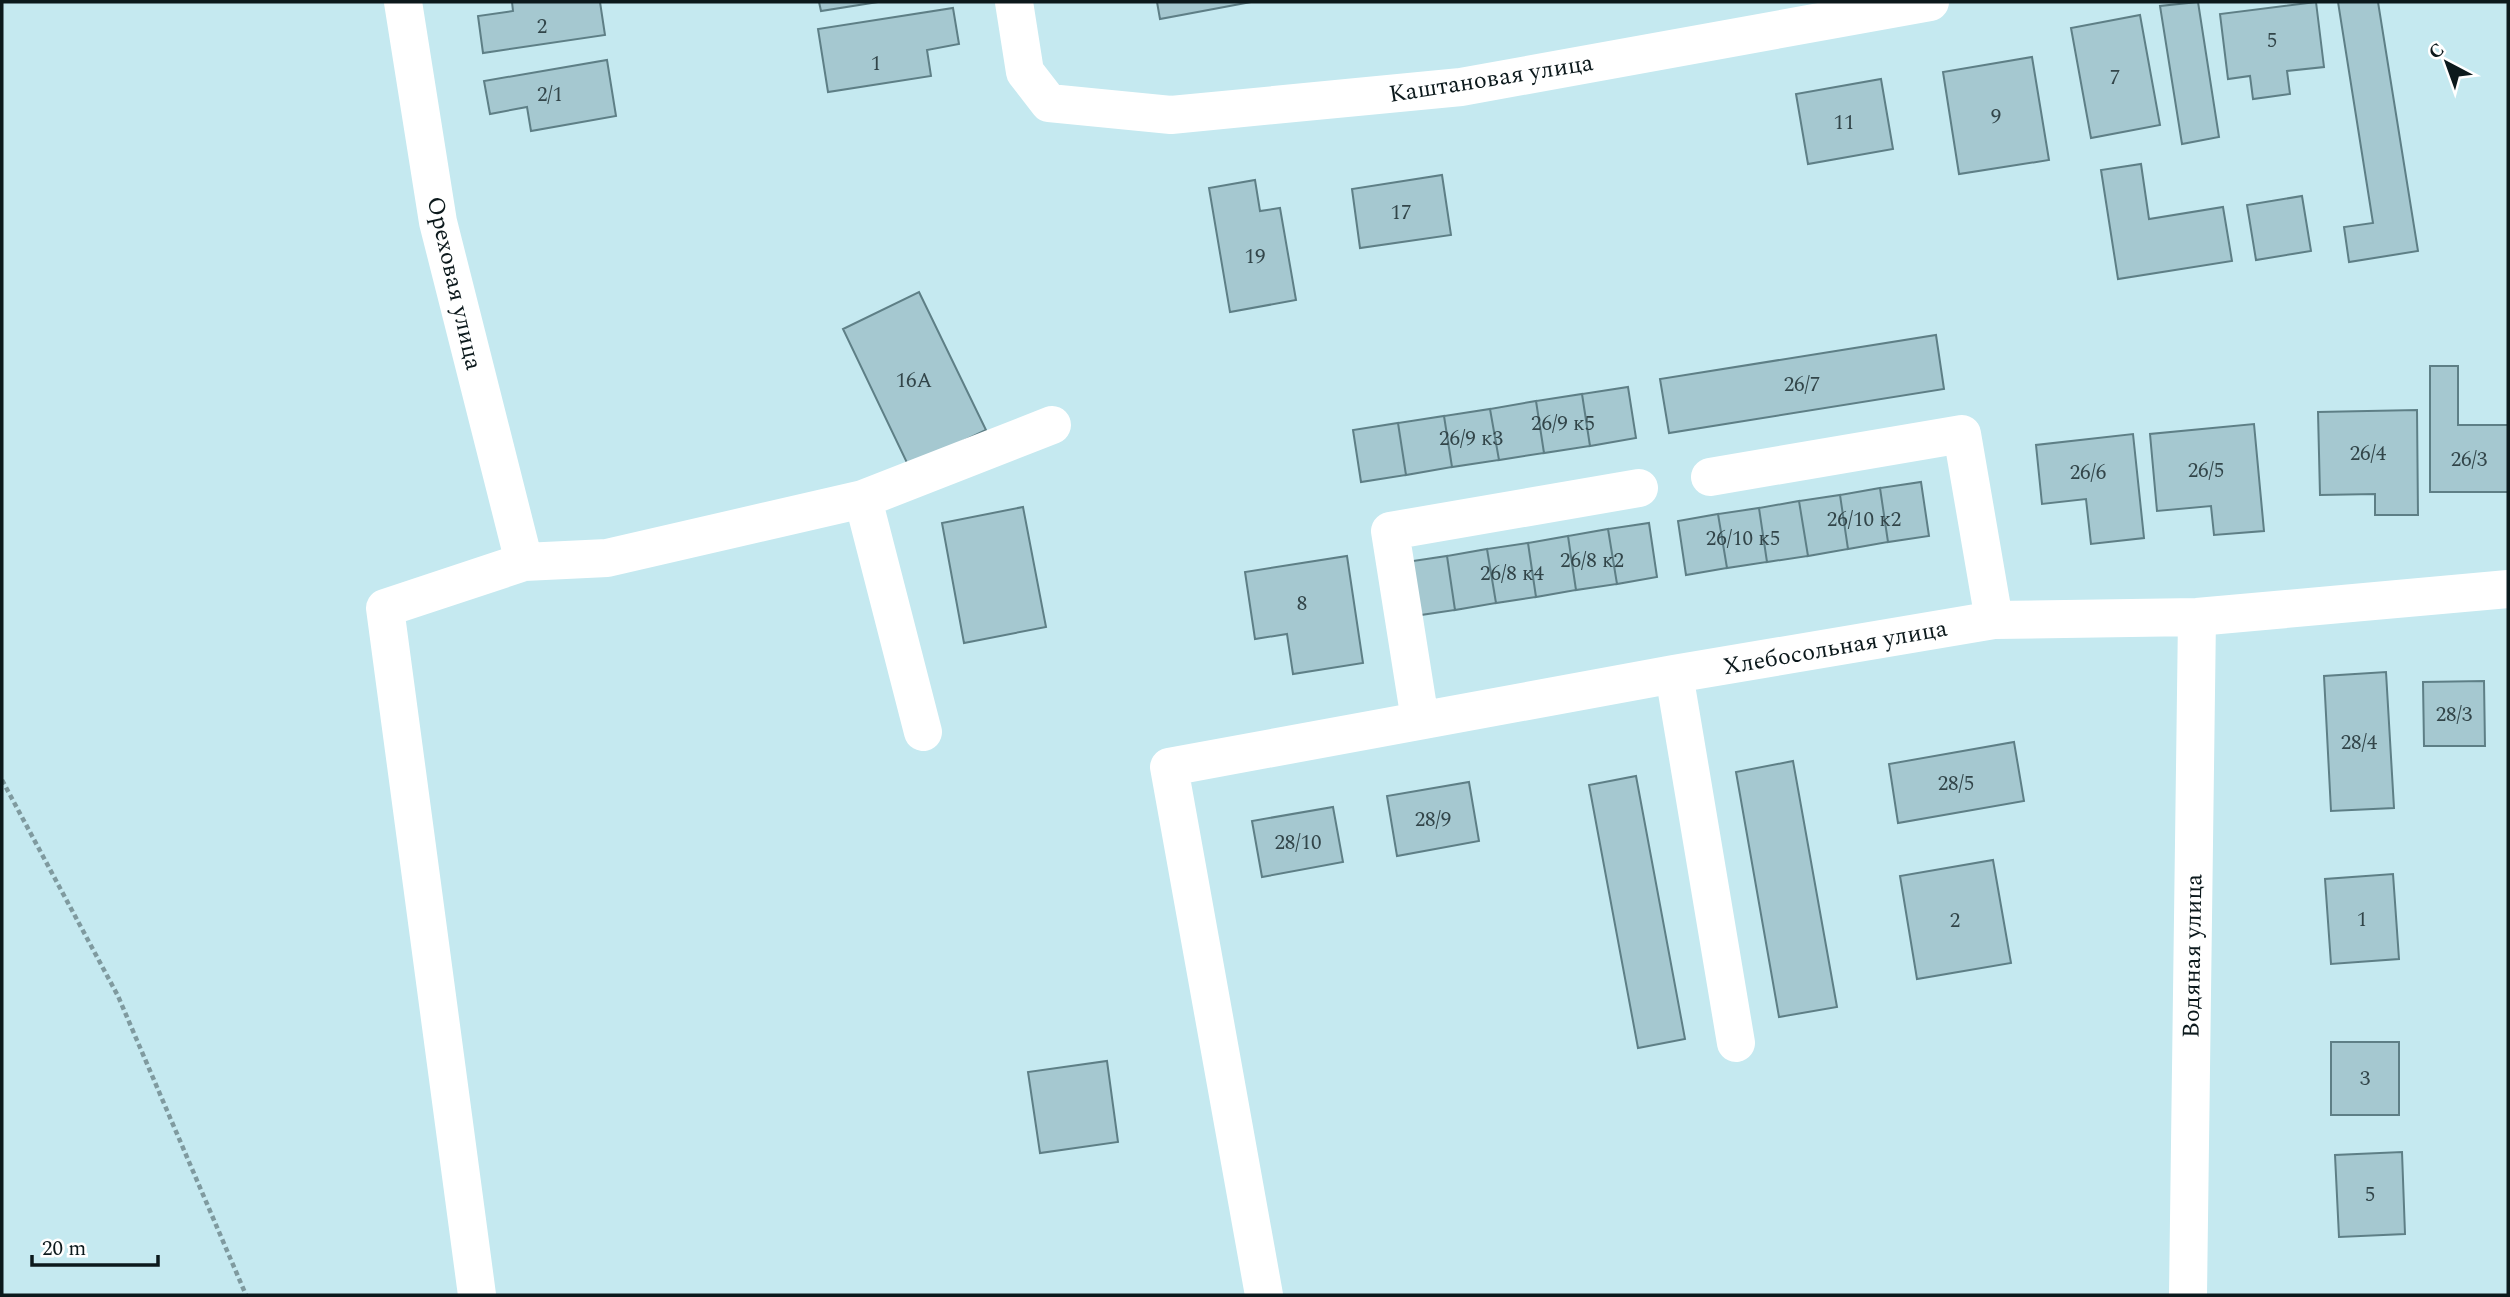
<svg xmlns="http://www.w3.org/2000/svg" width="2510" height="1297" viewBox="0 0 2510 1297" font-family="Spectral,serif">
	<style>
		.building { fill: #a5c8d0; stroke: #5e7f86; stroke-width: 2 }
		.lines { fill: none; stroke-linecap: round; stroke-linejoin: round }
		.path { stroke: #7f9a9f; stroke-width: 4.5; stroke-dasharray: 5 3.5; stroke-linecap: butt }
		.minor { stroke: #fff; stroke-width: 38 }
		.labels { text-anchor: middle; stroke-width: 7; stroke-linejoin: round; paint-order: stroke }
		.number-label { font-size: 21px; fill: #324549 }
		.street-label { font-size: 24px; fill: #0c191c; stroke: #fff }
	</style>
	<rect width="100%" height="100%" fill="#c5e9f0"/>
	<path class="building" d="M512,2H600L605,35L483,53L478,16L513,11Z
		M819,2H878L821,11Z
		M1157,2H1251L1160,19Z
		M2198,2L2219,137L2182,144L2160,6Z
		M2316,2L2324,67L2287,71L2290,94L2253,99L2250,76L2228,79L2220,14Z
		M2338,2H2378L2418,251L2349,262L2344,227L2373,223Z
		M953,8L959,44L927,50L931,76L828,92L818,29Z
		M2140,15L2160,125L2091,138L2071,28Z
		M2032,57L2049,160L1959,174L1943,72Z
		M607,60L616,116L531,131L527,107L490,114L484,81Z
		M1881,79L1893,149L1808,164L1796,94Z
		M2141,164L2149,219L2223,207L2232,261L2118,279L2101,170Z
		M1442,175L1451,235L1360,248L1352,189Z
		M1255,180L1260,211L1280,208L1296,300L1230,312L1209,188Z
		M2302,196L2311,251L2256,260L2247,205Z
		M919,292L986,430L909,467L843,329Z
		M1936,335L1944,389L1669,433L1660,379Z
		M2430,366H2458V425H2508V492H2430Z
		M1628,387L1636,438L1590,446L1582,394Z
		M1582,394L1590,446L1544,453L1536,401Z
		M1536,401L1544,453L1499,460L1490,409Z
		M1490,409L1499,460L1452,467L1444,416Z
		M2417,410L2418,515H2375V494L2320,495L2318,412Z
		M1444,416L1452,467L1406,475L1398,423Z
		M1398,423L1406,475L1361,482L1353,430Z
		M2254,424L2264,531L2214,535L2211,506L2157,511L2150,434Z
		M2133,434L2144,538L2091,544L2086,499L2042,504L2036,445Z
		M1921,482L1929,536L1888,542L1880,488Z
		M1880,488L1888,542L1848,549L1840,495Z
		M1840,495L1848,549L1808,556L1799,501Z
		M1799,501L1808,556L1767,562L1759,508Z
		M1023,507L1046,627L964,643L942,523Z
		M1759,508L1767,562L1727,568L1718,514Z
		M1718,514L1727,568L1686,575L1678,521Z
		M1649,523L1657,577L1617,584L1608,529Z
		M1608,529L1617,584L1576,590L1568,536Z
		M1568,536L1576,590L1536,597L1528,543Z
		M1528,543L1536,597L1496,603L1487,549Z
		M1487,549L1496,603L1455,610L1447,556Z
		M1347,556L1363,663L1293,674L1287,634L1255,639L1245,572Z
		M1447,556L1455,610L1414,616L1406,562Z
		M2386,672L2394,808L2331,811L2324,676Z
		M2484,681L2485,746H2424L2423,682Z
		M2014,742L2024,801L1898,823L1889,764Z
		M1793,761L1837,1007L1779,1017L1736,772Z
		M1636,776L1685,1039L1638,1048L1589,785Z
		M1469,782L1479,841L1397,856L1387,796Z
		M1333,807L1343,862L1262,877L1252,821Z
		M1993,860L2011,963L1917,979L1900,876Z
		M2393,874L2399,959L2331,964L2325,879Z
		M2331,1042H2399V1115H2331Z
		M1107,1061L1118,1142L1040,1153L1028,1072Z
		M2402,1152L2405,1234L2339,1237L2335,1155Z"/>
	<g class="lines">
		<path class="path" d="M2,780L118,996L246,1295"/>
		<path class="minor" d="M403,2L438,222L524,562
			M1014,2L1025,72L1049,103L1171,115L1461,87L1930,2
			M1710,477L1962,434L1994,620
			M863,499L923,732
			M1674,674L1736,1043
			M1420,720L1390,531L1639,488
			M477,1295L385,608L524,562L607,558L863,499L1052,425
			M1264,1295L1169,767L1674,674L1994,620L2197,617L2508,589
			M2188,1295L2197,617"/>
	</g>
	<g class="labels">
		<g class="number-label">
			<text x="542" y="33">2</text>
			<text x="2272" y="47">5</text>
			<text x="876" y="70">1</text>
			<text x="2115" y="84">7</text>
			<text x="550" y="101">2/1</text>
			<text x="1996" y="123">9</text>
			<text x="1844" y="129">11</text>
			<text x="1401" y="219">17</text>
			<text x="1255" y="263">19</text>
			<text x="914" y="387">16А</text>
			<text x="1802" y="391">26/7</text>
			<text x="1563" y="430">26/9 к5</text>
			<text x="1471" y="445">26/9 к3</text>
			<text x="2368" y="460">26/4</text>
			<text x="2469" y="466">26/3</text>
			<text x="2206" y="477">26/5</text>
			<text x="2088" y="479">26/6</text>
			<text x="1864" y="526">26/10 к2</text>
			<text x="1743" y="545">26/10 к5</text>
			<text x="1592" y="567">26/8 к2</text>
			<text x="1512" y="580">26/8 к4</text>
			<text x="1302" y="610">8</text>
			<text x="2454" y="721">28/3</text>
			<text x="2359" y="749">28/4</text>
			<text x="1956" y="790">28/5</text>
			<text x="1433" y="826">28/9</text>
			<text x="1298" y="849">28/10</text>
			<text x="2362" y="926">1</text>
			<text x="1955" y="927">2</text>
			<text x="2365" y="1085">3</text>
			<text x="2370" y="1201">5</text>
		</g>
		<g class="street-label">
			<text transform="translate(1491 78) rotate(-9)" y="8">Каштановая улица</text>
			<text transform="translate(455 283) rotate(77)" y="8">Ореховая улица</text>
			<text transform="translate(1835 647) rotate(-10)" y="8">Хлебосольная улица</text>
			<text transform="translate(2192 956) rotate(-89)" y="8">Водяная улица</text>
		</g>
	</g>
	<rect width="2510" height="1297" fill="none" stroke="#0c191c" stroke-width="7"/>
	<g transform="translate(2447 63) rotate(319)" stroke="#ffffff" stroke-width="5" paint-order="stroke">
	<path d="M0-5L12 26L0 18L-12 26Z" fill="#0c191c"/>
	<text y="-10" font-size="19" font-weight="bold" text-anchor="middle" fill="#0c191c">С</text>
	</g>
	<path d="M32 1255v10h126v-10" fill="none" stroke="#0c191c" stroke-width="3.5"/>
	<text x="42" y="1255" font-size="21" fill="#0c191c" stroke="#ffffff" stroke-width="5" paint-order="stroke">20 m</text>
</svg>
